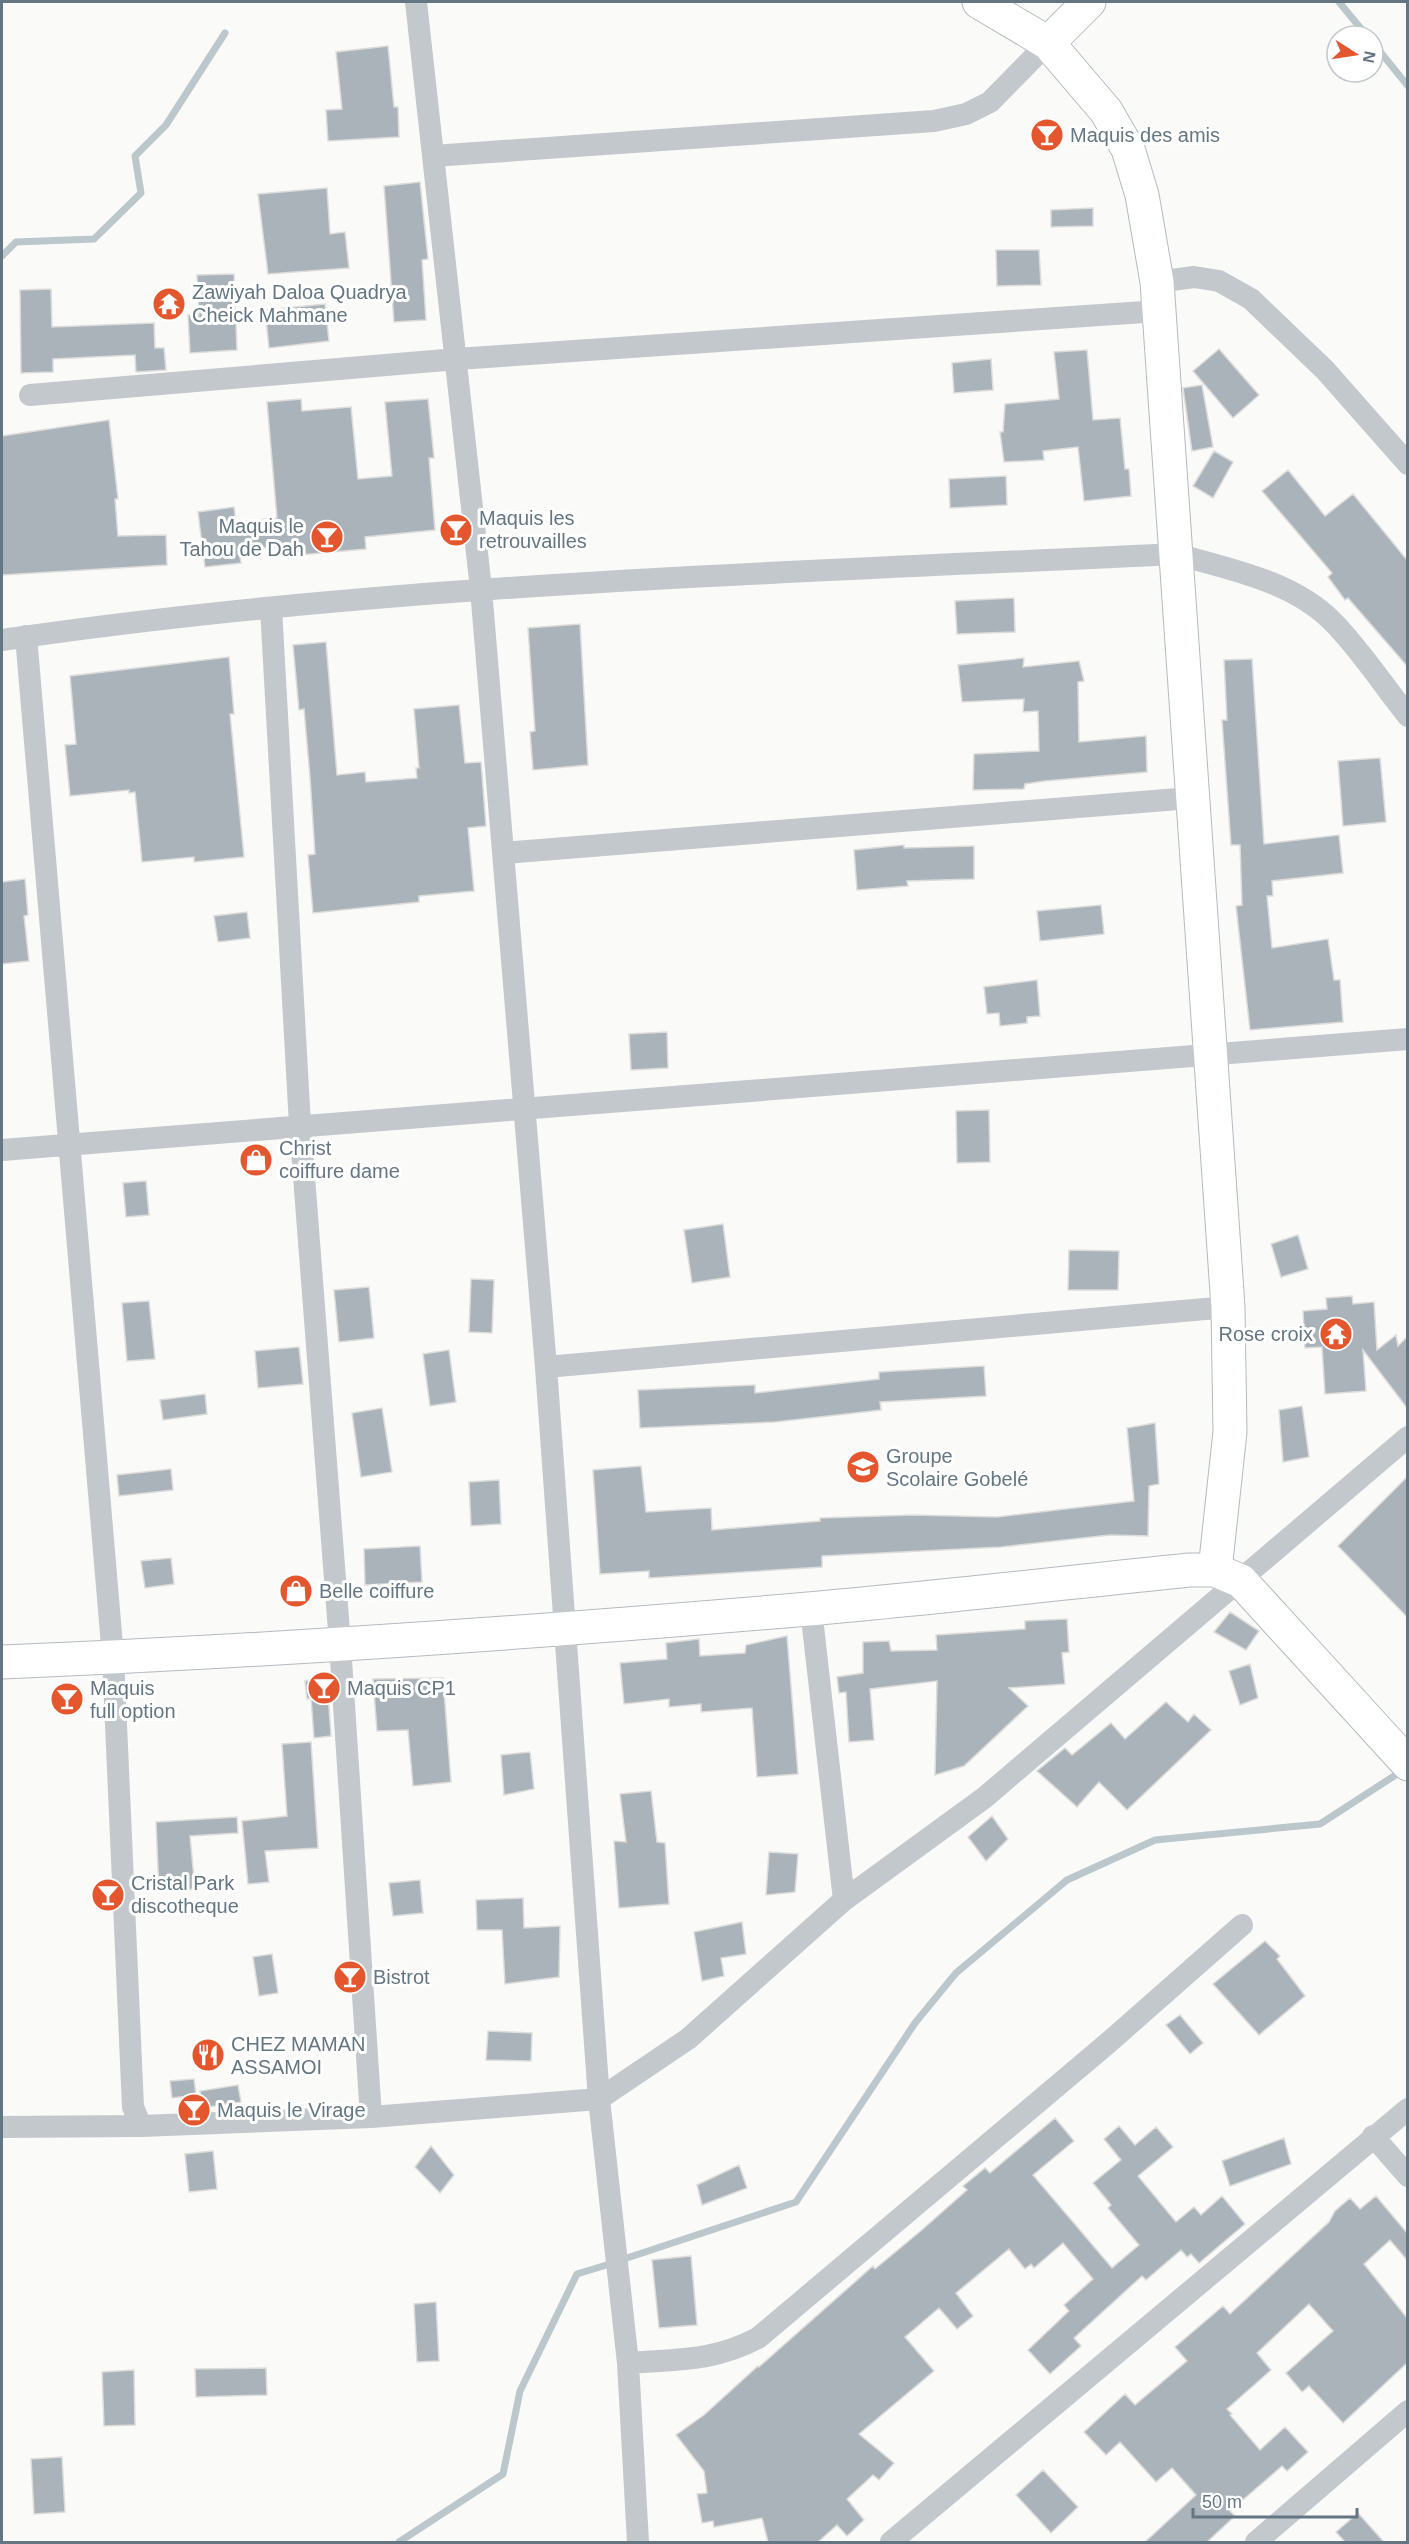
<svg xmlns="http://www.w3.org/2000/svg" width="1409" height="2544" viewBox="0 0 1409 2544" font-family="Helvetica,sans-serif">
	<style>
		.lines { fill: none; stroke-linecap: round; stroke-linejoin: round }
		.stream { stroke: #bbc7cb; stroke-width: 7 }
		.building { fill: #aab3b9; stroke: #dcdcda; stroke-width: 1.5 }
		.secondary-casing { stroke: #b3babf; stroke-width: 35 }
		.street { stroke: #c3c8cc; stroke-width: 22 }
		.secondary { stroke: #fff; stroke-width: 33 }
		.labels { text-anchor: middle; stroke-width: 6; stroke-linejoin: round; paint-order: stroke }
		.poi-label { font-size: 20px; fill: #657683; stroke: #fff; text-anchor: start }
	</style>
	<rect width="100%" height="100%" fill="#fafaf8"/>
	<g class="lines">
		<path class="stream" d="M1339,2L1367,36
			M1373,43L1408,86
			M2,256L16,242L94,239L141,193L135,156L166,125L225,33
			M621,2260L796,2202L915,2023L956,1973L1067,1880L1155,1840L1320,1824L1394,1776
			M399,2542L503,2474L520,2391L577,2274L613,2263"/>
	</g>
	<path class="building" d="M388,46L394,107H398L399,137L328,141L326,110L342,109L336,52Z
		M420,182L428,259L422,260L426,320L394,322L384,186Z
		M327,188L330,234L345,232L349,268L268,274L258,194Z
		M1093,208V226L1051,227V210Z
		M996,250H1039L1041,285L997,286Z
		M234,274L237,350L190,353L188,315H199L197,275Z
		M51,289L52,327L154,323L155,348H164L166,370L136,372L135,355L53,359V372L21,373L20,290Z
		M325,304L329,341L269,348L265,310Z
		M1219,349L1259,395L1233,418L1193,371Z
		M1087,350L1093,420L1120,418L1125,469H1129L1131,496L1084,501L1078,447L1043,451L1044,460L1004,462L1000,432H1003L1005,404L1059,399L1054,352Z
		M991,359L993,390L954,393L952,363Z
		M1202,385L1213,447L1192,451L1183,388Z
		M301,399L302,411L351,407L358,479L392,476L385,402L428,399L434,458H429L435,530L365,537L366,549L299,555L298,545L239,550L241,563L205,567L198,512L234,507L236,522L277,518L267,402Z
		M109,420L118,499H115L118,536L166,535L167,565L2,575V436Z
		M1214,451L1233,462L1213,498L1193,486Z
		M1288,470L1325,516L1353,494L1407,560V666L1348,598L1345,600L1328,577L1332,573L1262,491Z
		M1006,476L1007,505L950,508L949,479Z
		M1014,598L1015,632L957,634L955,601Z
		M580,624L588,765L533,770L530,732L535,731L528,628Z
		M326,642L337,775L365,772L366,782L417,778L416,768H419L414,709L459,705L465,763L481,762L486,826L468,828L474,891L419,896V902L313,913L308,855L315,854L310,777L304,709L299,710L293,645Z
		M229,657L234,714H230L244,857L194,862V857L142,862L135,792L129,793V790L70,796L65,745L76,744L70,676Z
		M1024,658L1023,667L1079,661L1084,681L1078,682L1079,742L1146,736L1147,772L1045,781L1025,784L1024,789L973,790L974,754L1039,751L1038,711L1023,712L1024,699L962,702L958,665Z
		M1252,659L1264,844L1339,835L1343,873L1272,881L1273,896H1267L1272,948L1328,939L1334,980H1340L1343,1022L1250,1030L1236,906L1242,905L1240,845H1231L1222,720H1227L1224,660Z
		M1380,758L1386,822L1343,826L1338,761Z
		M904,845V848L974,846V879L907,881L908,886L857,890L854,850Z
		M25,879L28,915L24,916L29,961L2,964V882Z
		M1101,905L1104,934L1040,941L1037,911Z
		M247,912L250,938L218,942L214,916Z
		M1037,980L1040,1016L1027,1017V1023L1000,1026L999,1013L987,1014L984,987Z
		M667,1032L668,1068L631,1070L629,1034Z
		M989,1110L990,1162L957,1163L956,1111Z
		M146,1181L149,1215L126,1217L123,1183Z
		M723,1224L730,1277L692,1283L684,1230Z
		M1298,1235L1308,1269L1281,1277L1271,1244Z
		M1069,1250L1119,1251L1118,1290H1068Z
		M471,1279L494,1280L492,1333L469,1332Z
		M369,1287L374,1338L339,1342L334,1290Z
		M1352,1296L1353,1304L1374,1302L1377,1350L1396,1335L1398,1346L1407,1337V1408L1363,1350L1366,1391L1325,1394L1322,1347L1305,1348L1303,1311L1327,1309L1326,1298Z
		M149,1301L155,1359L127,1361L122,1303Z
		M299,1347L303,1384L258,1388L255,1351Z
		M449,1350L456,1402L430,1406L423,1354Z
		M984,1366L986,1396L880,1402L881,1410L775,1422L640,1428L638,1390L755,1385V1393L879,1379V1372Z
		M205,1394L207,1414L163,1420L160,1400Z
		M1302,1406L1309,1457L1283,1462L1279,1410Z
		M382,1408L392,1472L361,1477L352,1413Z
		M1155,1423L1159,1484L1149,1486L1148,1536L1110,1535L1001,1547L822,1556V1567L649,1578V1571L600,1574L593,1470L641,1466L646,1512L711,1508L712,1530L820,1521V1518L913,1515L997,1517L1134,1501L1127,1428Z
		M171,1469L173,1490L119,1496L117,1475Z
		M1407,1477V1617L1338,1546Z
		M499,1480L501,1524L471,1526L469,1482Z
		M420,1546L422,1582L365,1585L364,1549Z
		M171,1558L174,1584L145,1588L141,1561Z
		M1230,1612L1259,1631L1246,1650L1214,1632Z
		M1067,1619L1069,1652L1062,1653L1065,1684L1009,1688L1028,1706L964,1766L935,1775L937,1681L870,1689L874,1740L849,1742L846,1692L839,1693L837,1677L863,1673V1642L889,1641L891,1651L937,1650L936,1635L1025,1629V1621Z
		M787,1636L798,1774L757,1777L752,1708L701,1712V1704L669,1707V1699L624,1704L620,1663L667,1659L666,1643L699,1639L700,1656L745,1653L746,1645Z
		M1250,1664L1258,1698L1240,1705L1229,1671Z
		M443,1678L451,1782L413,1786L408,1730L377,1731L373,1679Z
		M327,1679L331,1736L314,1738L311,1698L307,1699L305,1681Z
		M1166,1702L1188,1722L1194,1714L1211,1730L1127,1810L1099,1782L1077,1807L1037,1771L1065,1748L1072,1755L1111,1723L1125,1739Z
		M311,1742L318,1848L265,1851L269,1882L248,1884L242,1821L287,1816L282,1744Z
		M530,1752L534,1789L504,1795L501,1755Z
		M651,1791L657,1842L665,1843L669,1904L619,1908L614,1841L626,1842L620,1794Z
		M992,1816L1008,1839L986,1861L968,1837Z
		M237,1817L238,1833L190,1836L195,1889L159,1892L156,1822Z
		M769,1852L798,1854L795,1892L766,1895Z
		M420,1880L423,1913L393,1916L389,1883Z
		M523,1898L524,1928L560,1926L559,1977L505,1984L502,1930H477L476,1900Z
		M742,1922L746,1954L721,1958L724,1976L702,1981L694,1932Z
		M1265,1941L1280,1956L1277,1959L1305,1996L1259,2035L1213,1984Z
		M272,1954L278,1993L259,1996L253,1957Z
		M1180,2015L1203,2043L1190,2054L1166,2025Z
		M488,2031L532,2033L531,2061L486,2060Z
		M194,2079L196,2095L172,2098L170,2081Z
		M238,2085L241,2102L203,2108L200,2091Z
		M1055,2118L1074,2141L1033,2175L1112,2268L1139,2245L1108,2208L1111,2205L1093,2183L1121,2160L1104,2139L1119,2126L1135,2145L1156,2127L1173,2147L1138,2176L1176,2222L1194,2207L1201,2215L1222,2196L1245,2224L1199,2263L1191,2254L1187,2257L1181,2250L1146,2280L1142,2276L1074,2338L1081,2346L1050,2374L1028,2350L1069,2311L1064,2305L1093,2279L1063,2243L1034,2268L1031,2264L1025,2269L1009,2249L956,2293L973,2316L957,2329L939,2308L905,2337L934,2371L859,2434L894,2463L879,2480L873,2475L847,2499L864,2520L847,2536L837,2525L818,2542H768L762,2518L714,2527L713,2521L702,2523L697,2494L707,2493L704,2471L676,2435L704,2415L758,2366L759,2367L873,2266L875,2269L923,2229L967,2190L963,2186L985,2168L990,2173Z
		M1284,2138L1291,2164L1230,2186L1222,2161Z
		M431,2146L454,2175L440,2193L415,2167Z
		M213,2151L217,2189L189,2192L185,2154Z
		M739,2165L747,2188L702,2205L697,2185Z
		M1376,2196L1407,2233V2260L1390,2240L1364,2264L1407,2318V2363L1343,2423L1309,2386L1302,2392L1286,2373L1333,2331L1309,2304L1257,2353L1271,2370L1227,2409L1232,2414L1230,2415L1260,2450L1285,2427L1308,2452L1287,2471L1282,2466L1230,2511L1235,2516L1207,2542H1145L1196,2495L1172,2468L1156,2482L1120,2442L1106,2455L1084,2432L1125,2394L1135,2405L1187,2361L1175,2347L1223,2306L1230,2314L1329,2222L1335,2211L1350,2198L1360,2209Z
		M691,2256L697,2325L659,2328L652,2260Z
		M436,2302L439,2361L417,2362L414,2304Z
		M266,2368L267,2395L196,2397L195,2369Z
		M134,2370L135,2425L104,2426L102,2372Z
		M62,2457L65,2512L34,2514L31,2459Z
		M1043,2470L1078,2507L1051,2533L1016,2495Z
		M1358,2513L1384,2542H1345L1336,2532Z"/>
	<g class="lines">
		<defs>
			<path id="secondary" d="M979,2L1048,43L1106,111L1128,149L1142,195L1157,282L1228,1307L1230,1432L1215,1570
				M1048,43L1089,2
				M2,1662C271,1651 540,1632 808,1609C935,1598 1062,1583 1189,1570H1215L1241,1581L1408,1764"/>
		</defs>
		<use href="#secondary" class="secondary-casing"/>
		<path class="street" d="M416,2L481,589L546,1367L599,2099L628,2363L638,2542
			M433,156L934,121L966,114L990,102L1048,43
			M1157,282L1194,277L1219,281L1251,299L1325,370L1408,464
			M30,395L457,359L1159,311
			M271,608L300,1125L340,1644L371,2117
			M26,636L113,1657L133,2107L141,2126
			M2,640C390,583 785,573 1176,554C1229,569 1292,581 1332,621C1360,649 1383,685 1408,716
			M503,853L1191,798
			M2,1150L1408,1039
			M546,1367L1228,1307
			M811,1609L844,1900
			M2,2127L141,2126L371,2117L599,2099L688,2039L844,1900L984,1798L1408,1437
			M1373,2136L1408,2176
			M628,2363C677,2359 712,2362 758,2338L1108,2043L1242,1925
			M891,2542L1408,2109
			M1256,2542L1408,2411"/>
		<use href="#secondary" class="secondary"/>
	</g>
	<defs>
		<symbol id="bar-disc" viewBox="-11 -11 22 22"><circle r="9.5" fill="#e4572e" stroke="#fff"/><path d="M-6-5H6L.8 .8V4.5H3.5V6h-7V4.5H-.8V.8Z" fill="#fff"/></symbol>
		<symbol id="temple-disc" viewBox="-11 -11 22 22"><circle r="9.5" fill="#e4572e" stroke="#fff"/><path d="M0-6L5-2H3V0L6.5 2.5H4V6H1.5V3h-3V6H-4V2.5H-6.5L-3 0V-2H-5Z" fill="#fff"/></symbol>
		<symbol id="shop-disc" viewBox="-11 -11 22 22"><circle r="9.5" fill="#e4572e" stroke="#fff"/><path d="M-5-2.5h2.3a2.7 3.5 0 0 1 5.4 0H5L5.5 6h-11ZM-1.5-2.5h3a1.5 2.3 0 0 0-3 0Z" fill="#fff"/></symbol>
		<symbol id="school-disc" viewBox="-11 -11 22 22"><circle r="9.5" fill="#e4572e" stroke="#fff"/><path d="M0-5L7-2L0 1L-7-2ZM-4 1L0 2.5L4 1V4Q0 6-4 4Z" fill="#fff"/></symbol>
		<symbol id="restaurant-disc" viewBox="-11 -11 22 22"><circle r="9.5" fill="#e4572e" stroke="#fff"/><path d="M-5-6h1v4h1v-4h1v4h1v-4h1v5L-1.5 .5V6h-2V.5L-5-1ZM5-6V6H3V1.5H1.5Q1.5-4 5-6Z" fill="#fff"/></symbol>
	</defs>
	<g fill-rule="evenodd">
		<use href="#bar-disc" x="1028" y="116" width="38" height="38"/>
		<use href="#temple-disc" x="150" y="285" width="38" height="38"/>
		<use href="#bar-disc" x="437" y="511" width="38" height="38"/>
		<use href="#bar-disc" x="308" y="518" width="38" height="38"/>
		<use href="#shop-disc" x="237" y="1141" width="38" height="38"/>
		<use href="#temple-disc" x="1317" y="1315" width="38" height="38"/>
		<use href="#school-disc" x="844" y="1448" width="38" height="38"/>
		<use href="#shop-disc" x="277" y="1572" width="38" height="38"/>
		<use href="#bar-disc" x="305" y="1669" width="38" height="38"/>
		<use href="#bar-disc" x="48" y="1680" width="38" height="38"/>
		<use href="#bar-disc" x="89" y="1876" width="38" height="38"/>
		<use href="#bar-disc" x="331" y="1958" width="38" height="38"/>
		<use href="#restaurant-disc" x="189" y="2036" width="38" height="38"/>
		<use href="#bar-disc" x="175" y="2091" width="38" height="38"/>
	</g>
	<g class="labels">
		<g class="poi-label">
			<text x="1070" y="142">Maquis des amis</text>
			<text x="192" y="299">Zawiyah Daloa Quadrya<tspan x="192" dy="23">Cheick Mahmane</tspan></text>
			<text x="479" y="525">Maquis les<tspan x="479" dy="23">retrouvailles</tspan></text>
			<text x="304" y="533" text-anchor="end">Maquis le<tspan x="304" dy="23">Tahou de Dah</tspan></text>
			<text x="279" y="1155">Christ<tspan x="279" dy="23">coiffure dame</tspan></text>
			<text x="1313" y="1341" text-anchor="end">Rose croix</text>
			<text x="886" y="1463">Groupe<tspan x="886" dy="23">Scolaire Gobelé</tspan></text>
			<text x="319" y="1598">Belle coiffure</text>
			<text x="90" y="1695">Maquis<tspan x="90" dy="23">full option</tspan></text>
			<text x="347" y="1695">Maquis CP1</text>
			<text x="131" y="1890">Cristal Park<tspan x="131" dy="23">discotheque</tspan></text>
			<text x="373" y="1984">Bistrot</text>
			<text x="231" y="2051">CHEZ MAMAN<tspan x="231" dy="23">ASSAMOI</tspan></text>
			<text x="217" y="2117">Maquis le Virage</text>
		</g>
	</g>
	<rect width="1409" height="2544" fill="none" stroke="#657683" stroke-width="6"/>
	<g transform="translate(1355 54) rotate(102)"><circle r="28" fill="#ffffff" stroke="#c1c8cd" stroke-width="1.5"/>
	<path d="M0-4.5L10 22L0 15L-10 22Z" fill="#e4572e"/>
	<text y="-9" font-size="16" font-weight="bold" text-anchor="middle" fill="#657683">N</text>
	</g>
	<path d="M1193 2508v9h164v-9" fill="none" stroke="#657683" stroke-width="3"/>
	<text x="1202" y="2508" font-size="18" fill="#657683" stroke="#ffffff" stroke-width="4.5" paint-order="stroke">50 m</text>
</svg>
